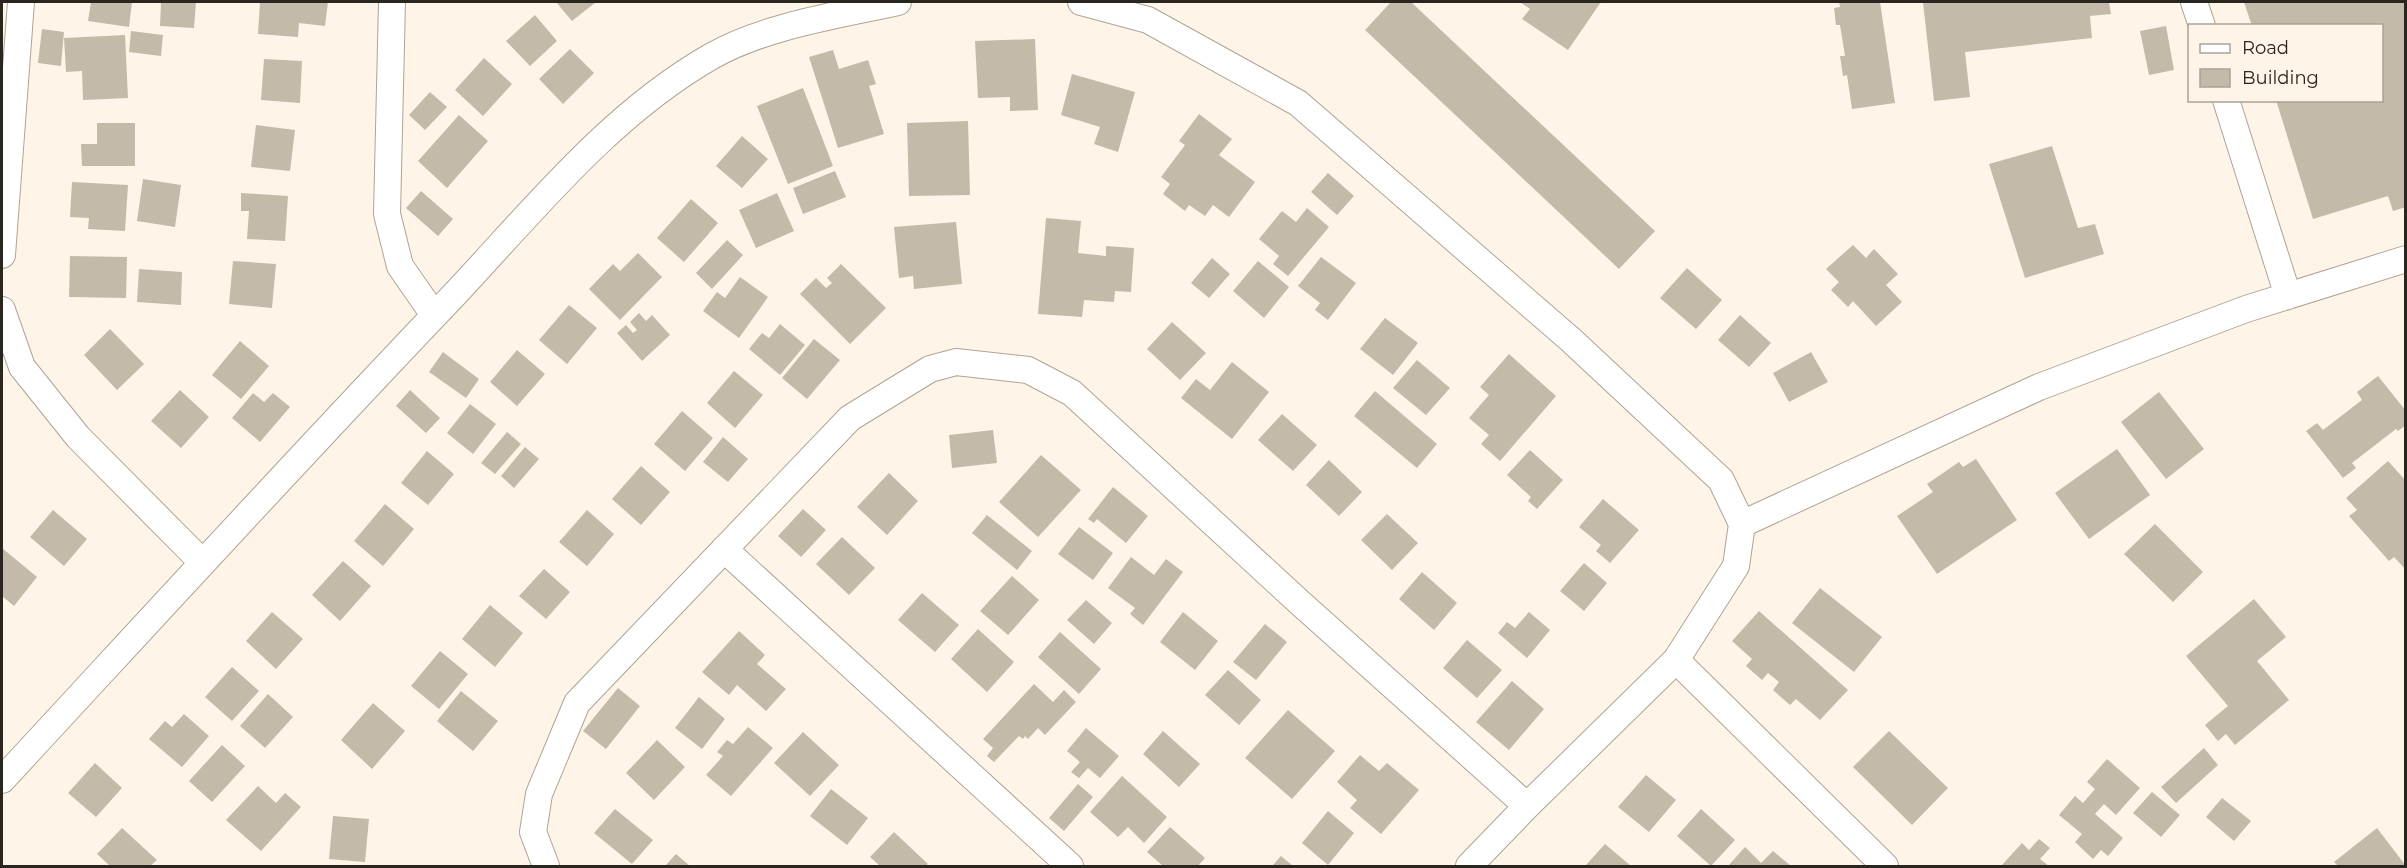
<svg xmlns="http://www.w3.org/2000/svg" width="2407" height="868" viewBox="0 0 2407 868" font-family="Montserrat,sans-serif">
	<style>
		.building { fill: #c4baaa }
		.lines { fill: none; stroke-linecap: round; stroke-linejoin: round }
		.street-casing { stroke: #aea494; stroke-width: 28 }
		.street { stroke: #fff; stroke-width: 26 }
	</style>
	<rect width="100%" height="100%" fill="#fef5e8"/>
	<path class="building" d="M91,2H132L129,27L88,21Z
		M161,2H196L194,28L160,26Z
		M260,2H328L325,26L299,23L298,37L258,34Z
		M556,2H596L572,21Z
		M1391,2H1411L1655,231L1619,269L1365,30Z
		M1520,2H1601L1568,50L1522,19L1530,9Z
		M1839,2H1880L1895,103L1852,109L1847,75L1843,76L1840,56H1845L1840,25H1836L1834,8L1840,7Z
		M1923,2H2109L2111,14L2090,16L2092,38L1965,52L1970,97L1934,101Z
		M2244,2H2406V207L2393,211L2388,196L2313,219L2276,100H2382V26H2252Z
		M535,15L557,41L530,66L506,41Z
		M2166,26L2174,70L2149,75L2140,31Z
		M42,29L64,32L61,66L38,63Z
		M131,31L163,35L161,56L129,52Z
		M125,35L128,98L83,100L82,71L66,72L64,38Z
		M1035,39L1038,110L1010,111V97L978,98L975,41Z
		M570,49L594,73L563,104L539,79Z
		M833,50L839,69L868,60L876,84L869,86L884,134L838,148L809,57Z
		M484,58L512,84L483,116L455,90Z
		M264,59L302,61L300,103L261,100Z
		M1072,74L1135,92L1118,152L1094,144L1100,127L1061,115Z
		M803,88L833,166L788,184L757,106Z
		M430,92L447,107L425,130L409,115Z
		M1199,114L1232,139L1219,155L1255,182L1229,217L1213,205L1205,216L1189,205L1185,211L1163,194L1170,184L1161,177L1185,145L1179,141Z
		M459,115L488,141L447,188L418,161Z
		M968,121L970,195L909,196L907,123Z
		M97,123H135V166H82L81,144H97Z
		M256,125L295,130L290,171L251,167Z
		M742,136L768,159L742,188L716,166Z
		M2052,146L2078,228L2095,224L2104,254L2025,278L1989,164Z
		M835,171L846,197L803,214L793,188Z
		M1328,173L1354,196L1337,215L1311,192Z
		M143,179L181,185L175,227L137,221Z
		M72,182L128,185L125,231L88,229L89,218L70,217Z
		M421,191L453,219L438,236L406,208Z
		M241,193L288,196L285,241L247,239L249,211H241Z
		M777,193L794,231L756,248L739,210Z
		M691,199L718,223L684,262L657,238Z
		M1307,208L1329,227L1288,276L1273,264L1279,256L1259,239L1282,211L1296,222Z
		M1046,218L1081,221L1078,253L1106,256V246L1134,248L1131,292L1115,291L1114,302L1084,300L1082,317L1038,314Z
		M956,222L962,284L914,289L913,276L899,278L894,227Z
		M727,240L743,255L712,289L696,273Z
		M1853,245L1866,258L1874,249L1898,274L1886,285L1902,302L1876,326L1853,301L1848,307L1831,290L1839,282L1826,269Z
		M638,253L662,277L620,320L589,289L613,264L620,271Z
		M70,256L127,257L126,298L69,297Z
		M1321,257L1356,283L1328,320L1315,310L1320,303L1298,286Z
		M1212,258L1230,274L1209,298L1191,283Z
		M233,261L276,264L272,308L229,304Z
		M1258,261L1289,287L1264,318L1233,291Z
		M841,264L886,308L850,344L800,294L816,278L826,288L832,283L827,278Z
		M1687,268L1722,300L1696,329L1660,298Z
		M139,269L182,272L181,305L137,302Z
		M740,277L768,297L739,338L703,311L717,292L725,298Z
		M569,305L597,328L567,364L539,340Z
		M639,313L646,321L652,315L670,335L642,361L617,333L626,325L633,333L637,330L630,322Z
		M1740,315L1771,343L1749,367L1718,340Z
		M1385,318L1418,343L1393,375L1360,349Z
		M1172,322L1206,353L1180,380L1147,349Z
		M780,324L805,345L780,375L749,349L762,333L769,338Z
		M110,329L144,364L117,390L84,355Z
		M814,339L840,360L807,399L782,378Z
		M240,341L269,366L241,399L212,375Z
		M517,350L545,374L517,406L490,382Z
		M443,352L479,379L466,398L429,372Z
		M1811,352L1828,382L1789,402L1773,373Z
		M1509,354L1556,396L1500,461L1481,444L1489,435L1469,418L1489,395L1480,387Z
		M1417,360L1450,388L1426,415L1393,388Z
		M1232,362L1269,392L1232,439L1181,398L1196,379L1210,390Z
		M734,371L763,395L735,428L707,403Z
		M2378,376L2406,411V425L2398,431L2396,429L2352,463L2356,468L2343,478L2306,431L2317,423L2323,430L2362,400L2357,392Z
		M180,390L209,417L181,448L151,421Z
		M410,390L440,418L426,433L396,406Z
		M1375,391L1437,444L1417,468L1354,416Z
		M2159,392L2204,449L2166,479L2121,422Z
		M253,393L264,402L273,393L290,407L260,442L232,418Z
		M470,404L496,424L473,454L447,433Z
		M682,411L713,438L685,471L654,444Z
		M1282,414L1317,445L1293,471L1258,440Z
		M993,430L997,463L952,468L949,435Z
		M507,432L521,444L495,474L481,463Z
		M723,437L748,459L728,482L703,462Z
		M525,447L539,459L514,488L501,476Z
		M2117,449L2150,495L2089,539L2055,493Z
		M1530,450L1563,480L1537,509L1528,501L1531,497L1507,475Z
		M427,451L454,474L428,505L401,483Z
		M1041,455L1081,490L1038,537L999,502Z
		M1976,459L2017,520L1937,574L1897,516L1933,492L1927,484L1959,462L1963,467Z
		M1329,460L1362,492L1339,516L1306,485Z
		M2388,461L2406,481V570L2394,557L2389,561L2349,516L2357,510L2346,498Z
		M641,466L670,492L641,525L612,499Z
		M889,473L918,501L887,535L857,507Z
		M1113,487L1148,516L1126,543L1097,519L1094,523L1088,519Z
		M1603,499L1639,530L1610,563L1596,551L1601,545L1579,527Z
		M385,504L414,529L383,566L354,541Z
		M803,509L826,530L801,557L778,536Z
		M53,510L87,539L64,566L30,537Z
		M587,510L614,534L587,566L559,542Z
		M1387,514L1418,543L1392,570L1361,540Z
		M987,515L1032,551L1017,570L972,533Z
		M2155,524L2203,572L2173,602L2124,554Z
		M1079,527L1113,553L1093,580L1058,554Z
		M842,537L875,568L849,595L816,564Z
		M2,548L37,577L14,606L2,596Z
		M1131,557L1154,575L1166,559L1183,572L1143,625L1130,614L1135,608L1108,588Z
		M343,561L371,586L340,621L312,595Z
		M1584,563L1607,583L1584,611L1560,591Z
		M544,569L570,592L546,619L519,596Z
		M1422,572L1457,603L1434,630L1399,599Z
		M1012,576L1039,600L1008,635L980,611Z
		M1820,588L1882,637L1854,672L1792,623Z
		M922,593L959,625L935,652L898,620Z
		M2254,599L2286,637L2257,661L2289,700L2235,745L2226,734L2218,741L2205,725L2228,706L2186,656Z
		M1086,600L1112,623L1094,644L1067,620Z
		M490,605L523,633L495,667L462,639Z
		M1759,611L1848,690L1820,720L1796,699L1790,705L1773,690L1779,682L1768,673L1762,680L1746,666L1752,659L1732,641Z
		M272,612L303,639L276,669L246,641Z
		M1183,612L1218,641L1195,670L1160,642Z
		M1529,612L1550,630L1527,658L1498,633L1507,622L1515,628Z
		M1265,624L1287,642L1256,680L1233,662Z
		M978,629L1014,662L987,692L951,659Z
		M739,631L765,655L757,664L786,689L766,711L737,685L729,695L702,672Z
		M1060,632L1101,669L1079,694L1038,657Z
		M1467,640L1502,670L1477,698L1443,668Z
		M440,651L468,674L439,709L411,686Z
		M232,667L259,691L232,721L205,697Z
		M1228,670L1261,700L1239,725L1205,695Z
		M1512,681L1544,709L1509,750L1476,722Z
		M1034,684L1053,702L1064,690L1076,702L1045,735L1038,728L1028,739L1025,736L1023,739L1019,736L994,762L987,756L993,748L983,739Z
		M618,688L640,706L606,749L583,731Z
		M461,691L498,721L473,751L437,721Z
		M268,694L293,717L265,748L240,726Z
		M699,697L725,719L702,749L675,728Z
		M373,703L405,731L372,769L341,740Z
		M1288,710L1335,751L1292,799L1245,758Z
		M184,714L209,736L182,767L149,739L165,721L172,727Z
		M748,727L773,748L731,796L706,775L723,756L717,752L727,740L733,744Z
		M1086,728L1119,756L1100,778L1088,768L1079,778L1071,772L1080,762L1067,751Z
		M1163,731L1200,764L1179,787L1143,754Z
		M1889,731L1948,788L1912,825L1853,767Z
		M803,732L839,765L810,796L774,763Z
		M657,740L685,767L654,800L626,773Z
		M222,745L245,766L212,802L189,781Z
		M2204,748L2218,765L2176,803L2161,787Z
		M1360,755L1379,771L1387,763L1419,790L1381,834L1350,808L1357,800L1337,782Z
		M2107,759L2140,788L2116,815L2104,804L2095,814L2123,838L2108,856L2101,850L2093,859L2075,842L2082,834L2059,815L2075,796L2083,803L2095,789L2087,782Z
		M95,763L122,788L96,817L68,793Z
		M1646,775L1676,800L1649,832L1618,807Z
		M1122,776L1167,817L1144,843L1128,827L1118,837L1090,812Z
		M1078,784L1093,797L1064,831L1049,818Z
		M258,786L276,803L285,793L301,807L261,851L226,820Z
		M831,789L868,818L847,845L810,816Z
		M2152,792L2180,815L2161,837L2133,813Z
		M2222,798L2251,821L2234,841L2206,817Z
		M615,809L653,840L632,864L594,833Z
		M1701,809L1735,840L1711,866L1677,836Z
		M1328,811L1354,833L1328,865L1302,843Z
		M333,816L369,819L365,862L329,859Z
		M1170,827L1205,858L1198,866H1163L1147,852Z
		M122,828L157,860L150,866H110L97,854Z
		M2377,828L2406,866H2338L2334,862Z
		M894,832L928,864L925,866H880L870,857Z
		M2039,839L2050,848L2040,859L2049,866H2001L2022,843L2029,850Z
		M1605,844L1631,866H1585Z
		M1745,847L1761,863L1773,851L1791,866H1728Z
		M676,854L690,866H665Z
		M1281,856L1293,866H1272Z"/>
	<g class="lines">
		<defs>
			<path id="street" d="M392,2L387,214L400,266L434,315
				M1081,2L1148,20L1298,103L1571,340L1721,480L1742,524L1736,566L1676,660L1527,806L1469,866
				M2194,2L2202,26
				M2226,100L2288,296
				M2,255L21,2
				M2,310L22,367L78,437L203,563
				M1742,524L2039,387L2246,309L2406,259
				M724,549L1070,866
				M1676,660L1885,866
				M2,780C152,618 301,455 454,295C533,211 610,114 712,56C765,26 838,15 898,2
				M546,866L533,832L539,794L577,703L850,418L930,369L956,362L1028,370L1072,393L1298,601L1527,806"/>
		</defs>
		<use href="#street" class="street-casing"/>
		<use href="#street" class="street"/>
	</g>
	<rect width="2407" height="868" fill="none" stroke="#29251f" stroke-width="6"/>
	<rect x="2188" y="24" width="195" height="78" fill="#fef5e8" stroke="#a9a298" stroke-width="1.5"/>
	<rect x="2200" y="44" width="30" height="9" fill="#ffffff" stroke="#a9a298" stroke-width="1.5"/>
	<text x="2242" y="54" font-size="18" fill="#29251f">Road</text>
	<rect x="2200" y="69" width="30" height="18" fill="#c4baaa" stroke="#a9a298" stroke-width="1.5"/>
	<text x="2242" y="84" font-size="18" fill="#29251f">Building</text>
</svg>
